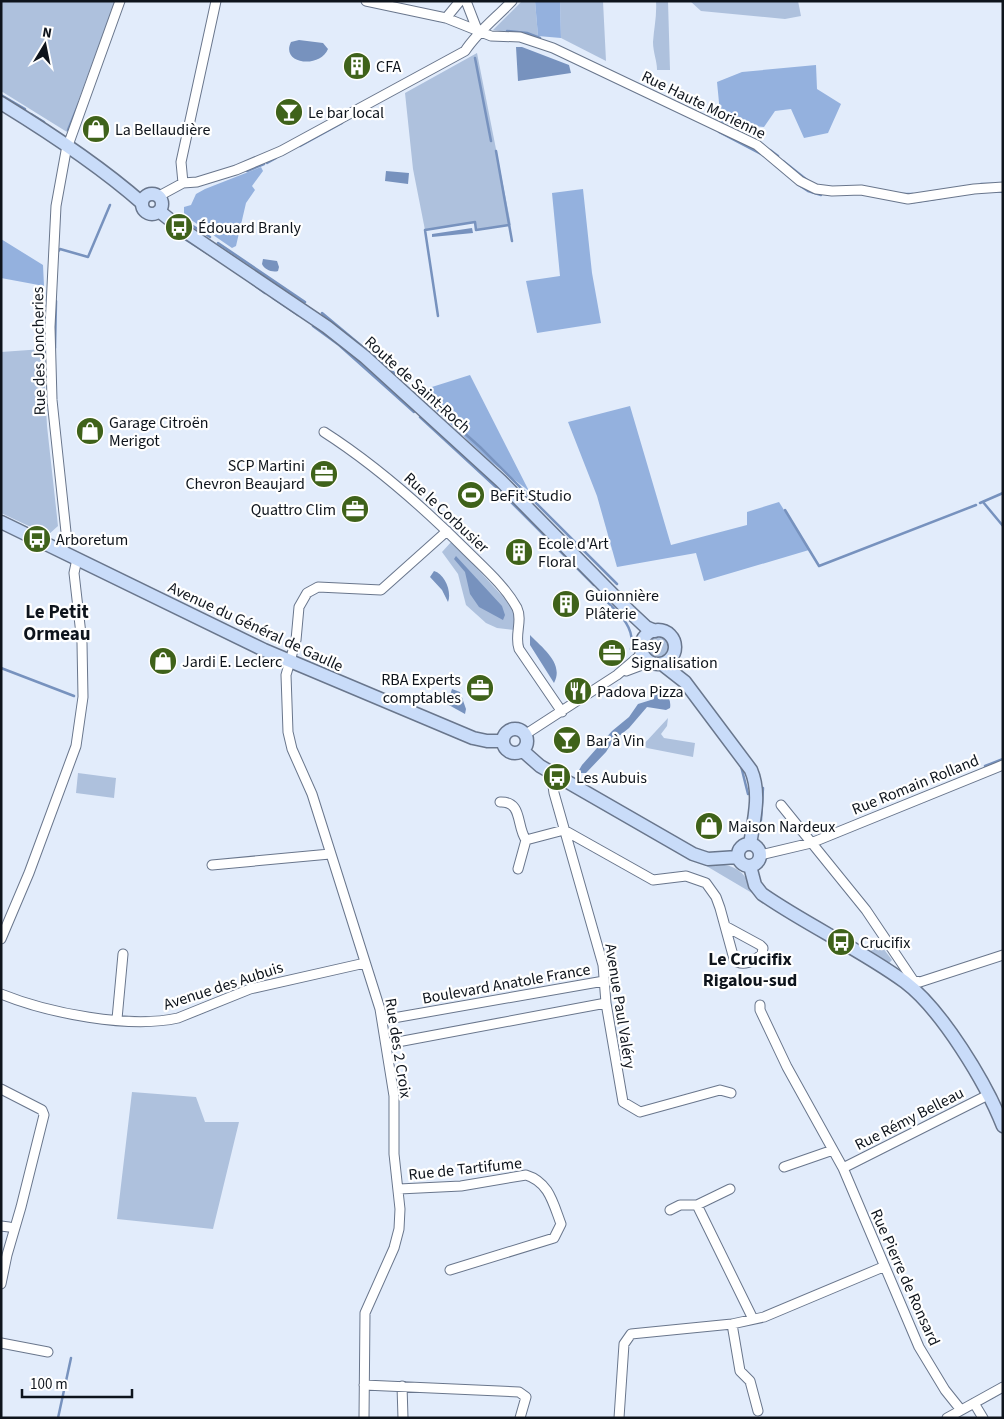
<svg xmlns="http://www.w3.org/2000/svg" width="1004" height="1419" viewBox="0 0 1004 1419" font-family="'Source Sans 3',sans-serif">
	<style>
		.green { fill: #aec1dd }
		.forest { fill: #94b1de }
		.water { fill: #7792be }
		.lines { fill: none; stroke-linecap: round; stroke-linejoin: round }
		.stream { stroke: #7792be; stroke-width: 2.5 }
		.street-casing { stroke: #69768c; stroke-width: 11 }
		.secondary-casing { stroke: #69768c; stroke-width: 15 }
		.street { stroke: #fff; stroke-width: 9 }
		.secondary { stroke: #c9dcf9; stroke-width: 12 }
		.labels { text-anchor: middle; stroke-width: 4.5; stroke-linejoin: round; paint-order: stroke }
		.poi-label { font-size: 16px; fill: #0e141c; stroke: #fff; text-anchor: start }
		.street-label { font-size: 16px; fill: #0e141c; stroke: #fff }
		.neighbourhood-label { font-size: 18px; font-weight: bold; fill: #0e141c; stroke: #fff }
		.quarter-label { font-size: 19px; font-weight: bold; fill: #0e141c; stroke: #fff }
	</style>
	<rect width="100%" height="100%" fill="#e2ecfb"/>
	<path class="green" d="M1,1H115L67,132L1,91Z
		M522,1H535L538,36L493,30Z
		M560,1H603L606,61L561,38Z
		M656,1H668L670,70H657C657,61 653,52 653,42C654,28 657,16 656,1Z
		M690,1H798L801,16L785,19L701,11Z
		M477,53L511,225L476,230L475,222L425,230L413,169L405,93Z
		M43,349L47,426L58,526L48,535L1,513V352Z
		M452,541L514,609L516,618L514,630L497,628L486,623L466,605L458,574L442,552Z
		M648 647a10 10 0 1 1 20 0a10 10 0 1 1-20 0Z
		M668,718L667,726L661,734L664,738L695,743L693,757L647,748L643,745Z
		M78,773L116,778L114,798L76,793Z
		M703,864C727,863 746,866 752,893Z
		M880,944L892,960L888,964L864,949L876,947Z
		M132,1092L196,1097L205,1122H239L213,1229L117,1219Z"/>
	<path class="forest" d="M535,1H560L561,38L538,36Z
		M816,65L817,89L841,104L828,133L804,138L791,109L775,111L764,127L721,123L717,82L742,72Z
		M261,167L263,171L252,186L255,190L246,203L236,246L232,248L184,215V207L191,205L196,194L205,189Z
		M583,189L592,273L601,323L537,333L526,281L560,276L552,193Z
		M1,239L43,265L44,286L1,278Z
		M470,375L529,491L490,461L416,392Z
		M630,406L671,545L747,525V512L779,502L809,550L704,581L696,553L617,567L597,496L568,422Z"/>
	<path class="water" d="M299,40L323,43L328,49C320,69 280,64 291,42Z
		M516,47H522L569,65L571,73L518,81Z
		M386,171L409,173L408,184L385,181Z
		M472,228L473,233L432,237V234Z
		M263,259L277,261L279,267L278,271C272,273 264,269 262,264Z
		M456,556L502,606L505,615L503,620L479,607L470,594L465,572L454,559Z
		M434,571C445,574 452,592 448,602L442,590L430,577Z
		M530,635C540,646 565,663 554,683L530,645Z
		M654,687C664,688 672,698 670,708L666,710L647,707L629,728L613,741L606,752L586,773H581L579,770L582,765L612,731L629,717L638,704L654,699L651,691Z
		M452,689L460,692L466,709L465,714L447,704Z"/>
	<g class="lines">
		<path class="stream" d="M507,31L527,33L540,38
			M475,58L491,141
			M1,95L25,109
			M31,114L44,122
			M68,130L79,103
			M719,132L761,154
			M300,146L342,123
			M770,150L778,156
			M496,151L512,241
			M783,161L807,180
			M267,163L276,158
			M247,171L264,164
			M981,184H993
			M799,185L808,191L821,195
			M996,191L1003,192
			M901,194H913
			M914,202L941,198
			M182,219L210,237
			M169,229L210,255
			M218,243L305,302
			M57,253L60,249L88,257L110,205
			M250,282L265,293
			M273,298L298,315
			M322,313L394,373
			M438,316L425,230L475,222L476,230L509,225
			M313,326L339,345L414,412
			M55,348L56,301
			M422,395L480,447L617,584
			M420,417L497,488L594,585
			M983,502L1003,526
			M980,503L1003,493
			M785,510L819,566L976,505
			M600,595C616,611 636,625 631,649
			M1,668L74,696
			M741,766L748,794
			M985,766L1003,759
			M761,820L763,788
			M58,1418L71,1358"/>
		<defs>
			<path id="street" d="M366,1L446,18L491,36L520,37L553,48L757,145L800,181L816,189L832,191L861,190L908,199L974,189L1003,187
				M466,1L478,32
				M446,18L460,1
				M183,183L181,162L216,1
				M159,196L183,183L197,182L236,170L281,151L465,51C478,31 496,18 512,1
				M324,432C377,466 423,507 467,551C484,568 505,586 517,608C523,621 514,635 519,649L562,712
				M62,551L66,532L52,400L50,327L56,206L66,151L120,1
				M626,671L650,662
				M526,734L617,675L643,653
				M557,777L553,786L554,793L603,965L606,1003L623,1102L640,1112L720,1090L731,1093
				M500,802C523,801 516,826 526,840
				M781,805L866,910L913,980L920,982L1003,955
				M760,855L811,843L1003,765
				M212,865L330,854
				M518,869L526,840L564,830L653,880L686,876L706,883L716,897L720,908L734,959C742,968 755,961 762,954L763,948L760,945L725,926
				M1,939L29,873L76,746L83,697L82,643L74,573L77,559
				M1,994C48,1013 129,1029 178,1018L250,989L365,963
				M760,1005V1010L787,1067L843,1168L919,1347L945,1390L961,1410
				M117,1019L123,954
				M382,1020L604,981
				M387,1044L606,1003
				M1,1089L42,1110L44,1115L21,1207L7,1255L1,1284
				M784,1167L833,1150
				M843,1168L988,1095
				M399,1189L461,1186L526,1175C549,1182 553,1203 561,1224L554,1238L450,1270
				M730,1189L697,1205L753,1319
				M670,1210L680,1205H697
				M1,1226L9,1227
				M732,1324L740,1371L750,1381L758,1411
				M1,1343L48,1352
				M364,1385L519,1392L526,1397L520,1418
				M402,1386L403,1418
				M974,1403L983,1418
				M364,1418L365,1313L394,1248L399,1229L400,1209L394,1154V1096L380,1009L312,794L292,749L288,732L286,675L296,640L299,607L307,593L318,587L381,590L447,531
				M619,1418L624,1344L631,1334L732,1324L764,1317L883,1267
				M947,1418L1003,1387"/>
			<path id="secondary" d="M1,103C50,133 100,166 142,203
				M142 204a10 10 0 1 1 20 0a10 10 0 1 1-20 0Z
				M159,211L179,227L327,327L365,357L501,481L630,612L646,627L655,631
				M1,522L264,650L473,738L487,741H503
				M641 647a17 17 0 1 1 34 0a17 17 0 1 1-34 0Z
				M662,664L685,682L751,770C761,793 754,820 750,844
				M503 741a12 12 0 1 1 24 0a12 12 0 1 1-24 0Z
				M523,751L540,766L693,854L708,859L738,857
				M738 855a11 11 0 1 1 22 0a11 11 0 1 1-22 0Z
				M750,866L755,885L762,894C808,926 860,949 905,982C942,1010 986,1083 1003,1126"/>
		</defs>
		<use href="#street" class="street-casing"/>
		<use href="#secondary" class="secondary-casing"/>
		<use href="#street" class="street"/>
		<use href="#secondary" class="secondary"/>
	</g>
	<defs>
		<symbol id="building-disc" viewBox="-11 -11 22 22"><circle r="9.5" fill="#3f621a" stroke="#fff"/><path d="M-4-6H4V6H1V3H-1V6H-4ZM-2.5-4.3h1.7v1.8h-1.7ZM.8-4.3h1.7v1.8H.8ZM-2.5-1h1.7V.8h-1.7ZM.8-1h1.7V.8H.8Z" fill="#fff"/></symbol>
		<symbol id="bar-disc" viewBox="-11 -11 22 22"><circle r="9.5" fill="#3f621a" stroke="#fff"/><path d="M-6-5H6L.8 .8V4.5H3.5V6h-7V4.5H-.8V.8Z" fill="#fff"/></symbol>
		<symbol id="shop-disc" viewBox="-11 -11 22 22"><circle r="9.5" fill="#3f621a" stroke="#fff"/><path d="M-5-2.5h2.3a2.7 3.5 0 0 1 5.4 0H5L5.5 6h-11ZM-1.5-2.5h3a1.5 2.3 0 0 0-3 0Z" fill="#fff"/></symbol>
		<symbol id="bus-disc" viewBox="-11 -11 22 22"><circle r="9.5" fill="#3f621a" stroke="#fff"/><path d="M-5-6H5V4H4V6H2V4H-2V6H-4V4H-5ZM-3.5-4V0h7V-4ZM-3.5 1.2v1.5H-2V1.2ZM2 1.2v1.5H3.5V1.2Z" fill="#fff"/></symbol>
		<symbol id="office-disc" viewBox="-11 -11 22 22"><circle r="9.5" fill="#3f621a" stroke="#fff"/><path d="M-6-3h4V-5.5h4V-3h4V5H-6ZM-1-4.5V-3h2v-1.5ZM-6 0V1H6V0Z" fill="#fff"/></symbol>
		<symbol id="stadium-disc" viewBox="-11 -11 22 22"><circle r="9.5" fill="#3f621a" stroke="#fff"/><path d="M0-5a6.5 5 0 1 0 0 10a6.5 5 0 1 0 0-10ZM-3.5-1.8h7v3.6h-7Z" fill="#fff"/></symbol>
		<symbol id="restaurant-disc" viewBox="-11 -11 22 22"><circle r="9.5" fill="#3f621a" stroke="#fff"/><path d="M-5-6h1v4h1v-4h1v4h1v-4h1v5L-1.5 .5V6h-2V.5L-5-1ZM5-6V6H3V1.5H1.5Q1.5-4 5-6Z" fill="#fff"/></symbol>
	</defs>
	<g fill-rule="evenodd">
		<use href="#building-disc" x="341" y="50" width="32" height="32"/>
		<use href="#bar-disc" x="273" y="96" width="32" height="32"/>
		<use href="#shop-disc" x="80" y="113" width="32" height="32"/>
		<use href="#bus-disc" x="163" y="211" width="32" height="32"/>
		<use href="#shop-disc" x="74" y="415" width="32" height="32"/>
		<use href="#office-disc" x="308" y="458" width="32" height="32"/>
		<use href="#stadium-disc" x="455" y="479" width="32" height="32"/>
		<use href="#office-disc" x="339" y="493" width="32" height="32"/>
		<use href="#bus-disc" x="21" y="523" width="32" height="32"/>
		<use href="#building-disc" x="503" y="536" width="32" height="32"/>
		<use href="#building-disc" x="550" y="588" width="32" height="32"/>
		<use href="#office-disc" x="596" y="637" width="32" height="32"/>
		<use href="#shop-disc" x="147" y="645" width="32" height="32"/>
		<use href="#office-disc" x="464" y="672" width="32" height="32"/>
		<use href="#restaurant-disc" x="562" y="675" width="32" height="32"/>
		<use href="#bar-disc" x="551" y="724" width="32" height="32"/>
		<use href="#bus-disc" x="541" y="761" width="32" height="32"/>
		<use href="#shop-disc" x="693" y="810" width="32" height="32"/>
		<use href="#bus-disc" x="825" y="926" width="32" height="32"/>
	</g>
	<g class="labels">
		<g class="poi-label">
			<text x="376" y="72">CFA</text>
			<text x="308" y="118">Le bar local</text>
			<text x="115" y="135">La Bellaudière</text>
			<text x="198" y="233">Édouard Branly</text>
			<text x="109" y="428">Garage Citroën<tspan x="109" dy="18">Merigot</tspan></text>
			<text x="305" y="471" text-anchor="end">SCP Martini<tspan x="305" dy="18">Chevron Beaujard</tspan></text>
			<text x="490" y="501">BeFit Studio</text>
			<text x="336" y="515" text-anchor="end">Quattro Clim</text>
			<text x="56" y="545">Arboretum</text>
			<text x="538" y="549">Ecole d'Art<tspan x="538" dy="18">Floral</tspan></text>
			<text x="585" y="601">Guionnière<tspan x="585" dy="18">Plâterie</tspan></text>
			<text x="631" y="650">Easy<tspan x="631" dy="18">Signalisation</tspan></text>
			<text x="182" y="667">Jardi E. Leclerc</text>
			<text x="461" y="685" text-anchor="end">RBA Experts<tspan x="461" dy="18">comptables</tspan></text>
			<text x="597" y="697">Padova Pizza</text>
			<text x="586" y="746">Bar à Vin</text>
			<text x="576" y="783">Les Aubuis</text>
			<text x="728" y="832">Maison Nardeux</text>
			<text x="860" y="948">Crucifix</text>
		</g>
		<g class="street-label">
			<text transform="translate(704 104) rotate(26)" y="6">Rue Haute Morienne</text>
			<text transform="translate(38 351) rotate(-91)" y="6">Rue des Joncheries</text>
			<text transform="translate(418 384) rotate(42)" y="6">Route de Saint-Roch</text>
			<text transform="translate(447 512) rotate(43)" y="6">Rue le Corbusier</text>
			<text transform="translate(256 626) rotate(25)" y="6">Avenue du Général de Gaulle</text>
			<text transform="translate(915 784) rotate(-22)" y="6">Rue Romain Rolland</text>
			<text transform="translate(506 983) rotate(-10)" y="6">Boulevard Anatole France</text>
			<text transform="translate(223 985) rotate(-18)" y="6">Avenue des Aubuis</text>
			<text transform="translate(621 1006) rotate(81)" y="6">Avenue Paul Valéry</text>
			<text transform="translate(399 1048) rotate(81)" y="6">Rue des 2 Croix</text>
			<text transform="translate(909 1118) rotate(-27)" y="6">Rue Rémy Belleau</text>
			<text transform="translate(465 1168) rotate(-6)" y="6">Rue de Tartifume</text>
			<text transform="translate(906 1277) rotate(66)" y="6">Rue Pierre de Ronsard</text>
		</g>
		<g class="neighbourhood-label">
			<text x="750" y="965">Le Crucifix<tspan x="750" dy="21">Rigalou-sud</tspan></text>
		</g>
		<g class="quarter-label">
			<text x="57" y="618">Le Petit<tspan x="57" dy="22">Ormeau</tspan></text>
		</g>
	</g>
	<rect width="1004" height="1419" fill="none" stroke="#0e141c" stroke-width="5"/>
	<g transform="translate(45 45) rotate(10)" stroke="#ffffff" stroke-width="4" paint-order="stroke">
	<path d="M0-4L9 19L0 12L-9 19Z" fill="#0e141c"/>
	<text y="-8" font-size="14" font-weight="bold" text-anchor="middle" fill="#0e141c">N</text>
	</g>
	<path d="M22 1389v8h110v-8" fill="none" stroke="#0e141c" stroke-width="2.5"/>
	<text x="30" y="1389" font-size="15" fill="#0e141c" stroke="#ffffff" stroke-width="4" paint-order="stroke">100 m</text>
</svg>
